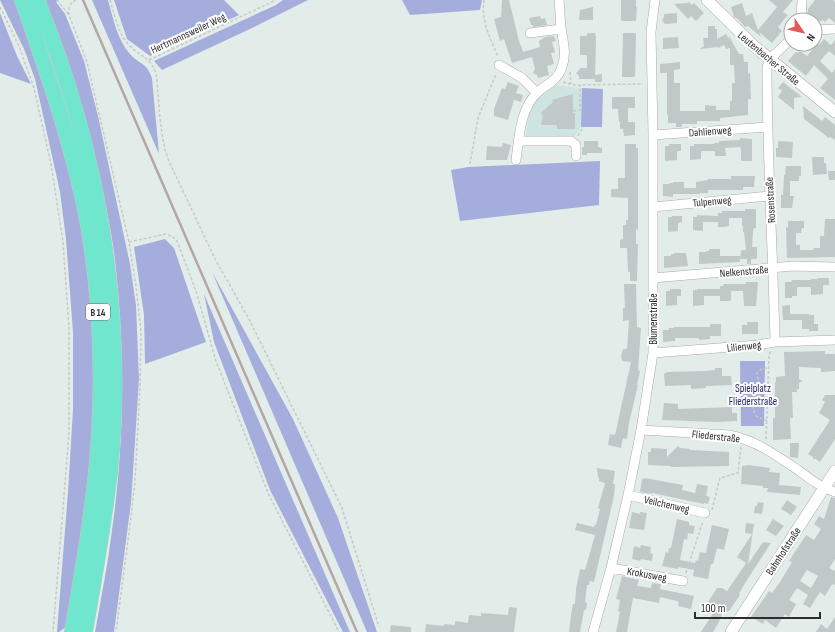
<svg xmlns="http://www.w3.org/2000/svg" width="835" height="632" viewBox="0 0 835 632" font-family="'Sofia Sans Condensed',sans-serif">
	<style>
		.education { fill: #cde4e1 }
		.green { fill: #a5addc }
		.building { fill: #c0c9c7; fill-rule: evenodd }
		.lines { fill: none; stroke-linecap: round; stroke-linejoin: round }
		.minor-casing { stroke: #b1a7a7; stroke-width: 10 }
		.tertiary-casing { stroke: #b1a7a7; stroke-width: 12 }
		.trunk-casing { stroke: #c8c8c8; stroke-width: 16 }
		.path { stroke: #c8c8c8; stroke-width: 1.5; stroke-dasharray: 3 2; stroke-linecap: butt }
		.minor { stroke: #fff; stroke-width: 9 }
		.tertiary { stroke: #fff; stroke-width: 11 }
		.trunk { stroke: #70e6ce; stroke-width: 15 }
		.rail { stroke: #b5a6a5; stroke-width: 2.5 }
		.labels { text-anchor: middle; stroke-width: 4; stroke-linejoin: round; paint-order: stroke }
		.shield { fill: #fff; stroke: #6c6c6c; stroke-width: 1 }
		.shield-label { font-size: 10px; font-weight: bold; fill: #2d2d2d }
		.street-label { font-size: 11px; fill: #2d2d2d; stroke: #fff }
		.park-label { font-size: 11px; fill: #242564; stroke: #fff }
	</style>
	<rect width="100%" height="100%" fill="#e2edea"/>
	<path class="education" d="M556,85L582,88L581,127L575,136L525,137L529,115L533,106L538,98Z"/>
	<path class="green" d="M0,0H14L31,43L59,126L81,224L91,302L94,368L93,428L87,496L66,627L59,632H57L68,492L73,410V332L66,239L60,192L35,79L24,49Z
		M45,0H58L56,2L65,14L84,61L98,116L130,264L136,305L139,379L131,503L114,632H95C101,598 108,564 112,530C125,440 125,343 114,252C111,230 106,208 102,186C88,122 68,61 45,0Z
		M92,0H108C113,18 117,38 129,53C139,65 146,61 152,78L159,154Z
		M114,0H224L239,15L150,56L127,39Z
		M283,0H308L250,29L162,70L154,61L276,5Z
		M402,0H482L480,10L410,15Z
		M0,13L17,56L31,84L0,73Z
		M582,88L603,89L602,127H581Z
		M600,161L599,205L460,221L451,170L468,167Z
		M165,239L174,248L206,342L145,364L144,315L134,247Z
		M212,272L293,419L338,518L377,632H367Z
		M204,294L350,632H343L270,490L214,342Z
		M740,361H765L764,426H741Z"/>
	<path class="building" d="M502,0H509L520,45H521L523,52L540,47L539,41L545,37L554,36L556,41L552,42L555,52L551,53L554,64L547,66L549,75L538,78L537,75L533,73L535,69L532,57L512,63L504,39L500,41L494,19L501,17Z
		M621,0H636V7H637L636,21H621Z
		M769,0H793L783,12L788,15L778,27L782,31L772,43L759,32L761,37L748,26L745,27L738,19L734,17L731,7L742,3L746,16L752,13L758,30L777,7Z
		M815,0H833L835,2V23L829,18L825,22L823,20L815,24V20H807L808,9Z
		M689,2L692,5L694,3L704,13L696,21L691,16L688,19L674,4L687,3Z
		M593,7V20H579L580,10Z
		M677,13V23L665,24L662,20L664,17V14Z
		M540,16L541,19L545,18L547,25L533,27V25H531L529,18Z
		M708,26H715V29H717V39L726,34L729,39V36L739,54H743L744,62H748V74L750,73L751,99H748V115L720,118V121H697V124H682V127H676V123H668V115H667V73H660V64L680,62V69L674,70V83H680V111H705V105L716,106V110H730V101H732V83H735L734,65H730V48L726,49L724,45L718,48V47L699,49L704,46L703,38H708Z
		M587,33H595L596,37L595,79H579V76L576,73L579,70L580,68H587V55H580V36H587Z
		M623,33H636L635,77H622Z
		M678,37L679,48L663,49V38Z
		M824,39L831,45L835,40V56L829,51L820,61L832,73L835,69V100L820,88L828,79L814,65L806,76L788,61L796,52L798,53L800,51L807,56L817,44L819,45Z
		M602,74V82H595V75Z
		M508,82L519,86L516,93L523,95L521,102L514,100L508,120L494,116V109L502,88L505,89Z
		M783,82L802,97L794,98V110L778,97L782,91L778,88Z
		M573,94V113H575V129H557V125H541L543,115L541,113L553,102L552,100Z
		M612,97H635V108H628V122H635V135L624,136L623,129H620V122H619L618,109H612Z
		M803,106L822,121L825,117L835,125V140L830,137L829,138L804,119Z
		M740,138L752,139V161H741V149L740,147L725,148L726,156H715V151H701V159L690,160V146H694V144H714V143H719V141L740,140Z
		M584,141H598V147L602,148V153H587V155H582V147H584Z
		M778,141L793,142L792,158L776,157V148H778Z
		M503,143L511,145L507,160H486L487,146L502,147Z
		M625,144H636V148H638V230L636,229V244H638L637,281H630V272H628L627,248H620V240L623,239V225H626V220H628V198L611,197V189H618V178H625Z
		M669,144H681V151H677V160L665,161V146H669Z
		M812,157H824V163H826L827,174L813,175Z
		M786,166H801V176H799V181H790V196H794L792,208H781V195H783L784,175H785Z
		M828,171H835V180H829Z
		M731,176H755L754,187H743V190H708V193H700V194H673V197L663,196V184H669V183H673V182H684V188H696V182L708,180V179H731Z
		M745,209H756V228H754L753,232L752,247H757V259H751V264H747V259H740L741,250H746L744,232H743V226H742V218H729V226L724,227H718V222H703V231L693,230V217H697V215L718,216V213H722V211H745Z
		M672,216H682V222L678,223V231L668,232V217H672Z
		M825,219H835V257L787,258L786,227L788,228V221H804V228H802L801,233H796V245H800V250H813L814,248H820V236H824Z
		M709,249H720V256H740V262L699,264V252H706V251H709Z
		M674,253H686L688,266L664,268V256H671V254H674Z
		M818,278H829V285H823V294L811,295V287H797V296H792V298H785V282H791L792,280H811V279H818Z
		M746,282H758L756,306H744L743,291H731V301H720V296H704V305L693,306V290H697V289H720V286H723L724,284H746Z
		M624,284H636L637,327L641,328L638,370L640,371L637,385H638L629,423L627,439L623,438L621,448L608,445L610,434L615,435L631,362L622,361L621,356L623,349H627L629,320L623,321V308H625Z
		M670,289H681V296H677V305L666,306V291H670Z
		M790,305V314H809V315H814V324H818V331H809V329H802V320H783L782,306Z
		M747,322H758V334H742V325H747Z
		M710,324H721V336H710V339L699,340V338H675V341L663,342V330H669V328H674V327H710Z
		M825,351V354H835V371L821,372V368L799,367V379L803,381L799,383V389H797V392H792L793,418H790L791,439L773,440V418H775V382H776V377L785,376L784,352Z
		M715,368H722V376H731L732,385L706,386V388L691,389V385L665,386L664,374L667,372L705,371L715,370Z
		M825,395H835V439L820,462L816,459H813V457L808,454L830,420L819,413L825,402L822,400Z
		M664,403L678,404V409L732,407V413H737V421L716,422L662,420Z
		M790,443H799L798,458L790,457Z
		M678,446L680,448L690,449V450L729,452V466L671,467V466L648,465V452H651V448L667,449V457Z
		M749,465L770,468L769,472L780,473L779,485L801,487L800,495L767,492L768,488H763V486L741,484L742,466Z
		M597,468L615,471L613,484H615L614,496L594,582L590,581L589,585H587L585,602L587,603L586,610H584L580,632H569L571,615L573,604H575L576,589L580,569L585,570L595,535L575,530L577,523L594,527L595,524L596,525L600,509L598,508L605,483L599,481V478L598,477Z
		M645,478L683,485L682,490L695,493L697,484L708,486L706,496L710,497L708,504L704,503V504L652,493V494L640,492L642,479Z
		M831,497L835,498V559L829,568L835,571V585L832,584L825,596L820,592L810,608L803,604L808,595L797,588L789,600L796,604L789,617L785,614L776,628L765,620L763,624L751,617L769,591L772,593L780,582L792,562L789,561L806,535L814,540L821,529L814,524L819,516L824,519ZM807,570L818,576L811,588L800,581Z
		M787,500L797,507L791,515L781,509Z
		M758,502L764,503L762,514L754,513L755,506H757Z
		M632,512L640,514V512L647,513L644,530L629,528Z
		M677,519L689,522V525L695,526L693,534L688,533L687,540L684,539L680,560L695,563L696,560L698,561L700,552L706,553L712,525L729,529L724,550L717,548L713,564H711L708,579L693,576L694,570L679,567L678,569L662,566L666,552L668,553L669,548H671Z
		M773,519L784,526L776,536L766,530Z
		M746,523L754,524L748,564L763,542L771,543L742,588L739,594L740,595L729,611H728L727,612L723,610L719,622L713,632H701L712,615L714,606L708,602L717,588H722L727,591L746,563L737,557L752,534L745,533Z
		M641,545L651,547L650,553L653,554L652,561L641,559L640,561L632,559L634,546L640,548Z
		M622,576L639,580L637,586L651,588L652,583L661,584L660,589L694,596L691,609L678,606L679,602L677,601L660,597L659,603L633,598L627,632H616L620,612L618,611L620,600L616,599Z
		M509,607L517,608L514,632H425L426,624L444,626V624L455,625V621L468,623L469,615L481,616V613L508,615Z
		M835,617V632H816L821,624L827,629Z
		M391,625L411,627V632H390Z"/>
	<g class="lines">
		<defs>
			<path id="minor" d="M801,20L802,0
				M815,30L835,29
				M530,33L561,29
				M499,65L522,78L537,93
				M653,135L767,127
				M519,141H571L576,145V156
				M516,160C519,138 520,109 537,93C547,83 557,82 562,67C567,54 563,41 561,28C560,19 560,9 559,0
				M653,207L770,196
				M653,278L793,266L835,267
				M775,342C773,250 767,159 767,67L770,59L791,39
				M653,353L758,345L775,342L835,340
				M641,430L729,435C755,440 776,455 798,470C810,479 820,487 835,492
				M628,495L705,513
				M611,568L683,581
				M593,632L611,568L628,495L641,430L653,353V135L651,32L655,0"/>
			<path id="tertiary" d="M707,0L754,46L835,112
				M731,632L835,471"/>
			<path id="trunk" d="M22,0C29,18 35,37 41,55C59,107 75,160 86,214C100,287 103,362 99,436C95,502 83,567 72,632
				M37,0C98,148 126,312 110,472C104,526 94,579 85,632"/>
		</defs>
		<use href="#minor" class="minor-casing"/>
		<use href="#tertiary" class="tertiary-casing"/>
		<use href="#trunk" class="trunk-casing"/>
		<path class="path" d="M57,0L69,15
			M76,0C69,4 68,7 69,15L87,62L129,242L136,286L141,331L140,387L135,481L131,517L116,632
			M110,0C115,15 118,34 129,45C139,56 149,56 155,71C158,78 157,88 158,95C160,117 161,138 168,159L215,259L249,319L342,508L379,627
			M484,0C481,22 490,37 498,57
			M0,7L19,46L34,88L51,164L63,242L69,329V433L53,632
			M149,60L276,0
			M570,72L571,84
			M563,82L575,85L643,84
			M573,111L580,110V85
			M578,136L583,127
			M470,164L478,118L496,74
			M129,242L166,234L173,237L177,241L196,291L216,361L268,493L339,632
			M767,421L756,416L753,409L759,387L757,373L760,370L769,367
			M766,439L769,355L771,351
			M712,510L720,478L738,473L741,447
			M686,573L703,521"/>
		<use href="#minor" class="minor"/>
		<use href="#tertiary" class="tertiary"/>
		<use href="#trunk" class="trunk"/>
		<path class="rail" d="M83,0L357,632"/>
	</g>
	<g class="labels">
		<rect class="shield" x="86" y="304" width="24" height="16" rx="3"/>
		<g class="shield-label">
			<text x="98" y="316">B 14</text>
		</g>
		<g class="street-label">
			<text transform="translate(188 33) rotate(-25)" y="4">Hertmannsweiler Weg</text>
			<text transform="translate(769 58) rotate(40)" y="4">Leutenbacher Straße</text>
			<text transform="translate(710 131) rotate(-4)" y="4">Dahlienweg</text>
			<text transform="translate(770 200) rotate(-93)" y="4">Rosenstraße</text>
			<text transform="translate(712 201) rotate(-5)" y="4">Tulpenweg</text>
			<text transform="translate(744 271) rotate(-5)" y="4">Nelkenstraße</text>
			<text transform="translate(653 319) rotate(-90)" y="4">Blumenstraße</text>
			<text transform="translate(744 346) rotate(-6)" y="4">Lilienweg</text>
			<text transform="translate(716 436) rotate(6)" y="4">Fliederstraße</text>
			<text transform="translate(667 504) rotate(13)" y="4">Veilchenweg</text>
			<text transform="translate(783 551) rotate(-57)" y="4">Bahnhofstraße</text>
			<text transform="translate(647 574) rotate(10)" y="4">Krokusweg</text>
		</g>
		<g class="park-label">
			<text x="753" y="392">Spielplatz<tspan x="753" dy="13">Fliederstraße</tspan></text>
		</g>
	</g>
	<g transform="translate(803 32) rotate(124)"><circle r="19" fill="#ffffff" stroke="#ababab"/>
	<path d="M0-3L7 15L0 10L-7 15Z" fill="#e55856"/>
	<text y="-6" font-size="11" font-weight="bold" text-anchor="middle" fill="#2d2d2d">N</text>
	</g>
	<path d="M695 612v6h125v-6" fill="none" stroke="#2d2d2d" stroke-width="2"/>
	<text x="701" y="612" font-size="12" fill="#2d2d2d" stroke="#ffffff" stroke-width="3" paint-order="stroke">100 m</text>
</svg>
